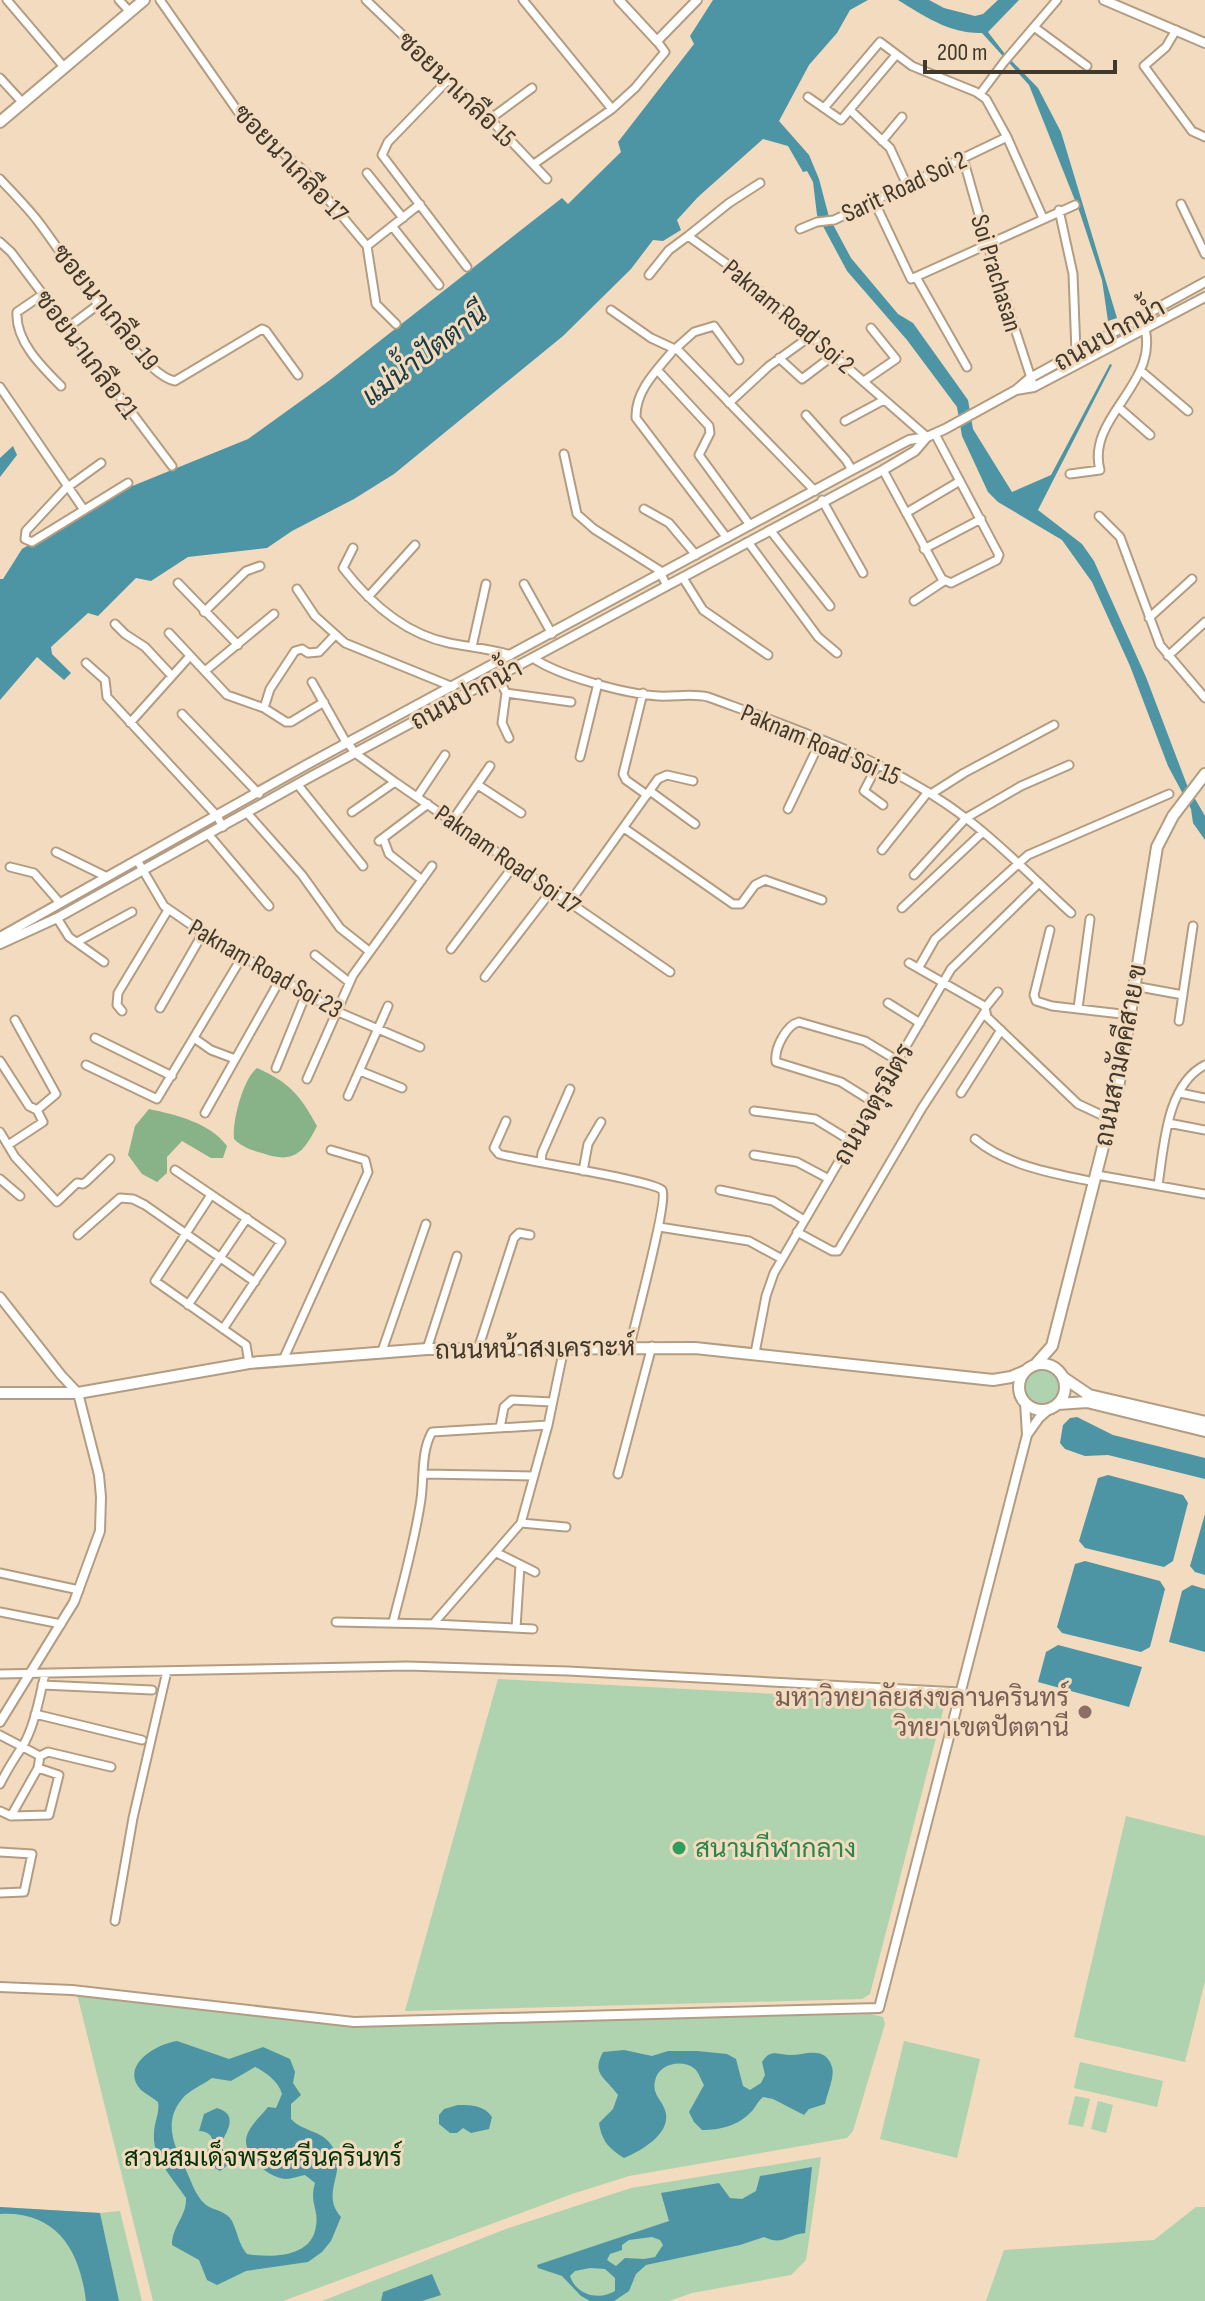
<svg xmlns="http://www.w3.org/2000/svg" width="1205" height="2301" viewBox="0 0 1205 2301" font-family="'Sofia Sans Condensed',Sarabun,sans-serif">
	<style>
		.green { fill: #afd2af }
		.forest { fill: #88b288 }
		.water { fill: #4d95a5; fill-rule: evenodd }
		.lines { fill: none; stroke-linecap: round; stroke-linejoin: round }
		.minor-casing { stroke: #b39d82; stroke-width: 11 }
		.tertiary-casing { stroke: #b39d82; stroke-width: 12 }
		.secondary-casing { stroke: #b39d82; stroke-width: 14 }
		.minor { stroke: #fff; stroke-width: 7 }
		.tertiary { stroke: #fff; stroke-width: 8 }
		.secondary { stroke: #fff; stroke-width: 10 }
		.education-dot { fill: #8d6e63; stroke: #f3dbbf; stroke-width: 3 }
		.leisure-dot { fill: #2e9e5b; stroke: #f3dbbf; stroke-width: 3 }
		.labels { text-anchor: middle; stroke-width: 6; stroke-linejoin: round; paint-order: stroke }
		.street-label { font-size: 26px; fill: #42392d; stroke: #f3dbbf }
		.education-label { font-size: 26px; fill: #785e54; stroke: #f3dbbf; text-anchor: end }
		.leisure-label { font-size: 26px; fill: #27864d; stroke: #f3dbbf; text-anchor: start }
		.park-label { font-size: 26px; fill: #03330a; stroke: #f3dbbf }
		.water-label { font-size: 28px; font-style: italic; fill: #183b43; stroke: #f3dbbf }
	</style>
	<rect width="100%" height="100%" fill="#f3dbbf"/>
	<path class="green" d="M1024 1386a18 18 0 1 1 36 0a18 18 0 1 1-36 0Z
		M498,1679L945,1703L870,1994L862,1999L405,2011Z
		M1126,1816L1205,1836V1981L1185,2062L1074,2037Z
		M77,1994L358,2025L871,2014L883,2017L885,2024L853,2131L847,2138L629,2176L572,2194L283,2301H153Z
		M904,2041L980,2059L957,2158L880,2139Z
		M1080,2062L1163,2081L1157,2107L1074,2088Z
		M1075,2096L1090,2099L1083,2127L1068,2124Z
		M1098,2101L1113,2105L1106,2133L1091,2129Z
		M821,2157L806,2260L791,2275L692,2293L669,2301H322L506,2229L631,2188Z
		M0,2207L100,2213L120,2211L142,2301H0Z
		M1196,2207H1205V2301H986L1004,2250L1154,2240Z"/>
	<path class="forest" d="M257,1068C290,1083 300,1095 317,1126C303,1154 293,1164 262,1153C251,1150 242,1147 234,1139C232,1122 243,1079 257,1068Z
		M149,1109C177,1115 210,1123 227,1146L223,1158H211L182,1141L167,1157V1173L157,1182L142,1174L128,1155L135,1126Z"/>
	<path class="water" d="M713,0H868L850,10L837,33L809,65L779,121L809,155L819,179L829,217L851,258L898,314L913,323L968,400L973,429L1012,492L1051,475L1110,364L1112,365L1038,510L1082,544L1094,561L1146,677L1187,785L1205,816V840L1193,823L1191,809L1168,766L1130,666L1092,582L1062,540L998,502L988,492L962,436L957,407L907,340L847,271L817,215L813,182L807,171L803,172L788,146L763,139L698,197L677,220L681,230L663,241L653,240L631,269L563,336L394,474L354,499L292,531L267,548L188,557L151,581L136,578L98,616L88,613L51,647L52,654L71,673L64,680L37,657L0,700V579H3L22,549L125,489L248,439L330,380L562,198L568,204L621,152L618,142L694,44L690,36Z
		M898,0H929L944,8L975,16L983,14L998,0H1019L988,32L1005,54L1038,88L1061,132L1117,318L1108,321L1102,280L1080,213L1029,85L982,33C950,34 924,16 898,0Z
		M13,446L17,455L0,477V458Z
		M1077,1417L1113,1435L1205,1458V1479L1108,1455L1085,1456L1065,1449L1060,1443L1063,1425L1070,1418Z
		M1108,1475L1183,1495L1188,1503L1173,1561L1164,1567L1085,1548L1079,1541L1098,1478Z
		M1205,1514V1575L1195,1572L1190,1566Z
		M1085,1561L1160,1581L1165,1589L1150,1647L1141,1652L1062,1633L1057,1627L1075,1564Z
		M1192,1585L1205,1589V1652L1169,1642L1182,1591Z
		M1058,1645L1142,1667L1129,1707L1038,1682L1046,1652Z
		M177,2041L229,2059L263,2047L290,2059L295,2072L293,2083L301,2095L291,2104V2119C303,2132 322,2130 332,2146C349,2172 319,2192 341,2217L331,2241L322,2252L308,2262L246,2271L217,2285L207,2280L199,2260L172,2245C172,2226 187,2216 186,2198C174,2180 152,2158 154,2134C154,2122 160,2113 158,2102C153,2098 146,2094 141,2090C119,2066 156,2044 177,2041ZM255,2067C266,2072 279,2082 282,2094L276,2108L268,2107C260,2117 247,2128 246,2140C245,2157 269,2178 286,2179C291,2179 299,2176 305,2175L315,2183C309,2203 319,2209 316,2226C312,2258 271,2258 247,2254C238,2243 238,2233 232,2221C227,2211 215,2211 206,2205C195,2196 191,2180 185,2168C174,2145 163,2122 182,2099C189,2090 203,2085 212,2078L231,2081Z
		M624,2050L652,2056L668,2051H697L727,2054L736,2059L743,2086L750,2090L761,2083L765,2075L762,2062C770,2049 776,2054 789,2055C803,2056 825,2044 832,2067C835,2077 827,2094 825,2104L809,2109L804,2115L773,2099L763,2097C757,2102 756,2107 751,2112C738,2126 719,2130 702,2130L694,2122L689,2112L704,2085C701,2080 699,2073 695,2069C682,2058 658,2064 655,2081C652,2094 661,2099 665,2110C673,2133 641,2151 624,2158C609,2148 602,2142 599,2123L613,2109L618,2095C605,2077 591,2074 603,2052Z
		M458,2105C471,2105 484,2105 492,2117L489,2129L471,2133L463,2128L457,2133H450L439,2124V2115L444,2109Z
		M217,2108C239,2115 227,2130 221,2144L228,2165L220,2171L213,2167L206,2153L213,2144C213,2136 208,2131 199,2131L204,2114Z
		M812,2167L805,2233C786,2235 783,2246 764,2237L740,2245L646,2265L636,2274L629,2291L614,2301H590L581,2296L562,2276L538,2268L537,2265L669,2221L661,2193L719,2183L730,2198L742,2199L756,2191L760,2176ZM652,2237L660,2240L663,2245L655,2257L644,2259L625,2258L616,2266L607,2260L610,2254L622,2250V2245L629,2240ZM590,2268L605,2269L615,2278V2291C599,2301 576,2295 570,2276L575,2271Z
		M0,2207L100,2213L119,2301H86C80,2251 57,2211 0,2214Z
		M432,2274L441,2295L422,2301H381L383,2292Z"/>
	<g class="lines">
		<defs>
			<path id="minor" d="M7,0L64,67
				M119,0L130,12
				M160,0L241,116L305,172L367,246
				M366,0L490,119L547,179
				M523,0L612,109
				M1034,27L1087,66
				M1176,30L1166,47L1144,66L1192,131L1205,137
				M0,78L23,103
				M449,79L388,142L382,155L467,267
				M980,94L1004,62L1057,0
				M808,97L841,120L896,55
				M824,108L880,42L912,66L976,92L986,99L1007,137L1043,218
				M850,110L890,148L907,185
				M490,119L532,88
				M882,141L902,117
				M963,158L987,243L1032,381
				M534,164L612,109L635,88L665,52L657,41
				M367,173L403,218
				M0,179C12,192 26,206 37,220C62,252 140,375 175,381L262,329L266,331L298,375
				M874,201L911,279L1075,205
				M1181,204L1205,254
				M1059,210L1073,274L1076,352
				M392,226L439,285
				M800,229L817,222L834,220L1007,137
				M688,236L729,203L760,183
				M0,242L11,252L172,466
				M649,275L669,250L688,236L738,272L927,437
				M916,277L967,367
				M42,295L17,312C15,341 42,367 61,386
				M611,310L651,338L679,351L815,491
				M396,324L376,304L367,246L420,204
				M67,328L99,304
				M675,349L694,332L714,326L739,360
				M671,353C655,372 635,392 636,418L727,538
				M779,358L802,379L835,354
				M1141,371L1188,411
				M660,373L709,426L710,433L699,455L750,525
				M864,381L896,359L871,328
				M0,387L84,510
				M729,403L769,366L812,335
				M1118,407L1150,435
				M806,415L846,460L852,470
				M845,421L884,400
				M564,454L577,514L594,529L659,570L667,586
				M101,463L65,489L26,531L25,539L32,542L128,483
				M883,470L942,579L951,583L997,560L999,555L935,434
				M1070,474L1100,470C1085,414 1169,380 1141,317
				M822,500L863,573
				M644,509L669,523L696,555
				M906,513L960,481
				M1099,516L1120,537L1160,645L1205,698
				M770,530L830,606
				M748,542L818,637L837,653
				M353,548L343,568C370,603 405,634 449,643C470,647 491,649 511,655
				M924,549L981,519
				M683,578L703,610L768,655
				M178,583L238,645
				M524,584L552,634
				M297,589L315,616L345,643L453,687
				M368,597L415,545
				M914,601L944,581
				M204,612L246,571L260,566
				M1149,618L1192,579
				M115,624L125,634L145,647L172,676
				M169,633L227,695L264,708L286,722H291L324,702
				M472,647L486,584
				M1168,656L1205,622
				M533,658C559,676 626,694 658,696C676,697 691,693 708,697C798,730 890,760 967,819C1004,847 1037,882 1071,913
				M86,663L105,680L107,697L217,816L223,827
				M205,671L274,614
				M498,677L506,693L502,723L509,738
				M312,682L347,744
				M506,693L571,702
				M643,693L623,774L626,780L647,795
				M264,708L270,689L295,651L302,649L308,653L319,652L335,635
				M182,714L259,794
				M130,723L190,656
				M348,743L355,753L395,782L670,972
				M580,757L598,683
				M878,764L864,791L883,805
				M298,785L363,866
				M478,785L521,813
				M650,791L695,824
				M931,794L964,773L1054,725
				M417,797L445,755
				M788,809L821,740
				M352,812L395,782
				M248,814L302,875L340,928L369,951
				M452,821L490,766
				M624,828L733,904H741L755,885L765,880L822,900
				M209,835L269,906
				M383,838L389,854L422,880
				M379,841L428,804
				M882,850L928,792
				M56,852L107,877
				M137,860L164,906L203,933L336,1011L420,1047
				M10,867L34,873L60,903
				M914,875L966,818L1021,786L1069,765
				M570,902L658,779L667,775L693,781
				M902,908L983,832
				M57,918L69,937L104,962
				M1050,930L1034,995L1036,1001L1052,1006L1130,1015
				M77,942L132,912
				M451,949L515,864
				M315,955L349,982
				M909,963L986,1007
				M919,967L935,939L1028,855L1169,794
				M485,977L552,890
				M1134,986L1183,995
				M998,992L985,1008L987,1017L1078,1104L1110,1119
				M888,1003L920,1023
				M160,1008L203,933
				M1078,1008L1090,919
				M122,1011L117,1005L118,993L168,910
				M1179,1021L1193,926
				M95,1038L172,1076
				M194,1038L211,1050L235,1059
				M0,1061L29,1106L37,1110
				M86,1065L157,1099L242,957
				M276,1068L306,994
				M360,1071L402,1088
				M307,1079L353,975L432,866
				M961,1093L1001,1030
				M1180,1093L1205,1098
				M348,1096L388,1006
				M873,1102L841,1082L776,1062C774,1049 786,1025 799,1022L865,1041L898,1061
				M754,1111L815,1119L851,1141
				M205,1113L281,978
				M506,1121L494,1148L499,1154C523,1161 653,1180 662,1190C669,1199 634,1326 630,1346
				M1168,1123L1205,1130
				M0,1132L15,1157L57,1202L77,1183L83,1184L87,1181L110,1159
				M975,1139C1007,1166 1055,1174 1095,1182
				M8,1145L43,1122L37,1110L56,1094L15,1020
				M754,1155L797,1162L829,1179
				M541,1162L542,1153L570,1089
				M175,1170L281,1242L223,1329
				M583,1171L588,1144L601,1122
				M1097,1175L1205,1194
				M0,1179L20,1196
				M1158,1185C1164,1147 1166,1085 1205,1065
				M720,1190L773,1201L804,1220
				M211,1195L155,1281L246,1345L249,1363
				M659,1227L749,1241L782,1259
				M797,1232L832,1251H838L922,1108L984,1013
				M78,1235L120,1198L133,1199L145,1205L255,1282
				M188,1305L247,1218
				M427,1349L457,1256
				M478,1349L514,1238L519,1233L530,1235
				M382,1351L426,1224
				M755,1353L766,1296L774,1273L951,969L1039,883
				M283,1360L368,1172L365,1160L331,1150
				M500,1428L504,1407L512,1400L552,1402
				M423,1474L534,1476
				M618,1474L652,1346
				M521,1523L566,1527
				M497,1553L535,1572
				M0,1573L79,1590
				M0,1612L61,1624
				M336,1622L433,1624L521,1523L548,1425L564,1348
				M393,1622C403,1582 415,1541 421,1499C424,1477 421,1451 432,1432L548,1425
				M433,1624L533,1629
				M516,1628L520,1565
				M0,1674L407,1666L568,1671L960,1692
				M42,1685L152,1690
				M35,1714L142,1740
				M0,1735L40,1756L48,1752L111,1767
				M0,1784C7,1770 14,1759 22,1747C34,1729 40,1695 45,1674
				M0,1811L11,1816L49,1815L59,1775L38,1768
				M11,1816L38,1768L40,1756
				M0,1852L32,1854L24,1892L0,1893
				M115,1921L133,1818L167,1671"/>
			<path id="tertiary" d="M619,0L657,41L697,0
				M1104,0L1205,43
				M1016,390L1034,387L1205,297
				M0,937L306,765L852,470L909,440L927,437L945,429L1016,390L1030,378L1205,282
				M0,944L57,918L312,776L883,470L915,451L927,437
				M0,1297L61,1375L78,1393L99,1475L101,1497L100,1531L74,1602L0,1722
				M1027,1435L1039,1418L1049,1409
				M0,1987L72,1990L354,2022L879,2008L1027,1435L1025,1402"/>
			<path id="secondary" d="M0,122L144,0
				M1019 1387a23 23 0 1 1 46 0a23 23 0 1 1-46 0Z
				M1036,1364L1052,1346L1118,1088L1157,847L1173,816L1205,774
				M1064,1378L1089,1395L1205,1422
				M0,1393H78L249,1363L427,1349L695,1348L993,1380L1011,1377L1025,1371
				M1058,1404L1087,1402L1205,1431"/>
		</defs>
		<use href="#minor" class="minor-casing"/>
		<use href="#tertiary" class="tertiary-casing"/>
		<use href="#secondary" class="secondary-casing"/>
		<use href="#minor" class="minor"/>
		<use href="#tertiary" class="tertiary"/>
		<use href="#secondary" class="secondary"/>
	</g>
	<circle class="education-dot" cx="1085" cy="1712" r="8"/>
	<circle class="leisure-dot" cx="679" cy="1848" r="8"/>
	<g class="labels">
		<g class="street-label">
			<text transform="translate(457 89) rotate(44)" y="9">ซอยนาเกลือ 15</text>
			<text transform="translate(291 163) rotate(46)" y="9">ซอยนาเกลือ 17</text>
			<text transform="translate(904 186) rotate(-25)" y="9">Sarit Road Soi 2</text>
			<text transform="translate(997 273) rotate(73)" y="9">Soi Prachasan</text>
			<text transform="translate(106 307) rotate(51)" y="9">ซอยนาเกลือ 19</text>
			<text transform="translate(789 316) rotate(40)" y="9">Paknam Road Soi 2</text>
			<text transform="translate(1109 334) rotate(-29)" y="9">ถนนปากน้ำ</text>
			<text transform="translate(87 354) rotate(53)" y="9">ซอยนาเกลือ 21</text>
			<text transform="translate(466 694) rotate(-28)" y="9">ถนนปากน้ำ</text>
			<text transform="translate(821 744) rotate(23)" y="9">Paknam Road Soi 15</text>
			<text transform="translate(508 859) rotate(35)" y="9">Paknam Road Soi 17</text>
			<text transform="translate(266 968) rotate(30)" y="9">Paknam Road Soi 23</text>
			<text transform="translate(1120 1055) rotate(-79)" y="9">ถนนสามัคคีสาย ข</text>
			<text transform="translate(873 1104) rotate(-60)" y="9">ถนนจตุรมิตร</text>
			<text transform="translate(535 1348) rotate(-1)" y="9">ถนนหน้าสงเคราะห์</text>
		</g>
		<g class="education-label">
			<text x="1069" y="1706">มหาวิทยาลัยสงขลานครินทร์<tspan x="1069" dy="30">วิทยาเขตปัตตานี</tspan></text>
		</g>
		<g class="leisure-label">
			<text x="695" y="1857">สนามกีฬากลาง</text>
		</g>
		<g class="park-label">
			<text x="263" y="2166">สวนสมเด็จพระศรีนครินทร์</text>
		</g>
		<g class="water-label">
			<text transform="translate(424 354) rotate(-37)" y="10">แม่น้ำปัตตานี</text>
		</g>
	</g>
	<path d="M925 60v12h190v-12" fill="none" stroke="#42392d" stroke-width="4"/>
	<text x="937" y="60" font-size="24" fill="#42392d" stroke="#f3dbbf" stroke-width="6" paint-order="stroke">200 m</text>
</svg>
